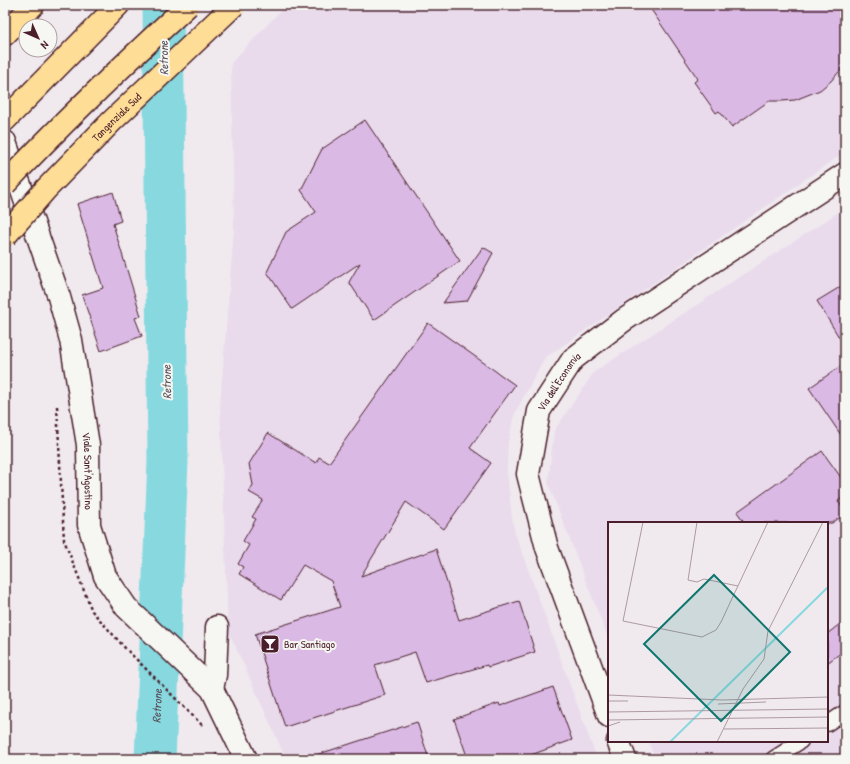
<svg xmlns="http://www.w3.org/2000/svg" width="850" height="764" viewBox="0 0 850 764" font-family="'Patrick Hand',sans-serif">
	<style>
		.built { fill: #e9dbec }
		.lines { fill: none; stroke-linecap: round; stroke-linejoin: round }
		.river { stroke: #87d9df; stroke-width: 41 }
		.building { fill: #dab9e5; stroke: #4a1f2b }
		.lane-casing { stroke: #4a1f2b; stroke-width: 17 }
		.street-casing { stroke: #4a1f2b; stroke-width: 25 }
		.secondary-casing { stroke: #4a1f2b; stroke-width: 25 }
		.highway-casing { stroke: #4a1f2b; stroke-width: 25 }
		.path { stroke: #4a1f2b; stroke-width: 2.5; stroke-dasharray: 3 3; stroke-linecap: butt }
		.lane { stroke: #f6f6f2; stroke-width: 14 }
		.street { stroke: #f6f6f2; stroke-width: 22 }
		.secondary { stroke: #f6f6f2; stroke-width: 22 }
		.highway { stroke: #fedd96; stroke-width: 22 }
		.highway-bridge-casing { stroke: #4a1f2b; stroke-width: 25; stroke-linecap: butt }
		.highway-bridge { stroke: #fedd96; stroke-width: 22 }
		.labels { text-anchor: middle; stroke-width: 4; stroke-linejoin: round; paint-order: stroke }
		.street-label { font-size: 11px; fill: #4a1f2b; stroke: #f6f6f2 }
		.poi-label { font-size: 11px; fill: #4a1f2b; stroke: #f6f6f2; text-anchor: start }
		.water-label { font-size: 12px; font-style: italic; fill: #594e58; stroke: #f6f6f2 }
		.inset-river { fill: none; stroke: #87d9df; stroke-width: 2 }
		.inset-road { fill: none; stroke: #ae99a1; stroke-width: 1 }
		.view { fill: #0f766e; fill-opacity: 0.15; stroke: #0f766e; stroke-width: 2 }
		.inset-edge { fill: none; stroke: #4a1f2b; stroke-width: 2 }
	</style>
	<rect width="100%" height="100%" fill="#f0eaef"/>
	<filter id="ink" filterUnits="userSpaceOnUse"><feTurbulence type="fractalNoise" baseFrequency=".025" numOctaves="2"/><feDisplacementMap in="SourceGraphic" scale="8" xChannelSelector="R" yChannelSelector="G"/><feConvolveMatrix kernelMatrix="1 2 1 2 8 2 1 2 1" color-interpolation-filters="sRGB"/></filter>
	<g filter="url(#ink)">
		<path class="built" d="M286,5H845V152L545,358L515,413L508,443L507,471L512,517L515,533L597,759H286L228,630L220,404L234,228L231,63Z
			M845,208V759H655L648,741H827V523H609V641L548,483L554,431L594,372Z"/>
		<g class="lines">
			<path class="river" id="s1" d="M155,759L168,461L163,5"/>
		</g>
		<path class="building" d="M648,5H845V65L831,81L820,90L795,100L782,101H769L732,127L719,111L716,113L694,82L698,79Z
			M365,120L460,261L374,320L349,282L360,263L292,309L267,272L286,232L316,212L301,190L322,149Z
			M113,192L121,221L113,224L141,316L135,318L142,336L101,351L82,295L103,288L77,204Z
			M483,247L493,253L467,301L443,303Z
			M845,284V347L817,301Z
			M428,323L515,385L470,448L491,463L444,529L406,502L361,576L436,549L459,620L519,601L535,652L488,667L487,665L426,683L415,652L375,665L385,695L285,727L255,634L340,607L331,581L303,565L281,600L239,574L243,567L238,564L249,545L243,541L256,519L252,517L263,500L249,492L253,485L249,464L268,433L316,463L319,457L329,463Z
			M845,363V441L809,388Z
			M822,451L845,483V496L838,501L845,511V514L832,523H745L737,512Z
			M845,620V650L827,663V634Z
			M553,687L572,740L520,759H468L454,719L499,703L500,706Z
			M417,722L429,759H317L316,755Z"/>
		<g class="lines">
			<defs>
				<path id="lane" d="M827,724L845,712
					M773,759L801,741"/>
				<g id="street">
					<path d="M212,689L215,675L217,627"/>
					<path id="s2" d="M609,716L547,548L528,474L539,411L573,359L624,320L845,174"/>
					<path d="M618,741L625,759"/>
				</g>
				<g id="secondary">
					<path id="s3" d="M5,142L59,297L71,340L88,445L89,525L105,576L126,607L212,689L246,759"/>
				</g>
				<path id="highway" d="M5,34L33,5
					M5,120L118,5"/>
			</defs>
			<use href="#lane" class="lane-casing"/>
			<use href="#street" class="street-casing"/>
			<use href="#secondary" class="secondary-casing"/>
			<use href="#highway" class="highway-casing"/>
			<path class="path" d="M57,406L64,540L92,611L125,648L203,726
				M216,752L218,759"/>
			<use href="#lane" class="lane"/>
			<use href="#street" class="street"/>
			<use href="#secondary" class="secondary"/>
			<use href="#highway" class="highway"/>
			<defs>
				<g id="highway-bridge">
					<path d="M5,184C63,122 125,63 188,5"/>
					<path id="s4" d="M5,236L46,189L111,122L234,5"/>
				</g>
			</defs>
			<use href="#highway-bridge" class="highway-bridge-casing"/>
			<use href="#highway-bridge" class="highway-bridge"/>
		</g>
	</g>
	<defs>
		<symbol id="bar-square" viewBox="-11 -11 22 22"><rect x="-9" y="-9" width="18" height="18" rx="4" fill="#4a1f2b" stroke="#f6f6f2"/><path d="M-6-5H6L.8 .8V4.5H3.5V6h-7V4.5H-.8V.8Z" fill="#fff"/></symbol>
	</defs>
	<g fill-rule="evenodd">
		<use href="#bar-square" x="259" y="633" width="22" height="22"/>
	</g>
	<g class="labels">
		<g class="street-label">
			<text dy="4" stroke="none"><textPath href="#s4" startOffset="163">Tangenziale Sud</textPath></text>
			<text dy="4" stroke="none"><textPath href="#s2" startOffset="355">Via dell'Economia</textPath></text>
			<text dy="4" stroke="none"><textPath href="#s3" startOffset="341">Viale Sant'Agostino</textPath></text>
		</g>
		<g class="poi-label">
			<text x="284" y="648">Bar Santiago</text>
		</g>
		<g class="water-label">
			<text transform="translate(164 58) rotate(-91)" y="4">Retrone</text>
			<text transform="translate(167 382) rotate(-91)" y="4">Retrone</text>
			<text dy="4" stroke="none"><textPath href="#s1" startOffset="53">Retrone</textPath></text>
		</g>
	</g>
	<g transform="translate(608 522)">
		<rect width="220" height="220" fill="#f0eaef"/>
		<path class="inset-river" d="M62,220L220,65"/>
		<path class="inset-road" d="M35,0L15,99L94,115L108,108L113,100L160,0M89,0L80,58L89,60L96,57L130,64M0,173L114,178L220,175M0,179H20M110,182L158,180M0,190L220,187M0,198L220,195M0,204L12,200M116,207L220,206M109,220L135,167L156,137L160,109L215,0"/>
		<path class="view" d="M106,53L182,130L113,199L36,122Z"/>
		<rect width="220" height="220" class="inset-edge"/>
	</g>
	<rect width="850" height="764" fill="none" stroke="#f6f6f2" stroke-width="20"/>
	<rect x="10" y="10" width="830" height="744" fill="none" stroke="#4a1f2b" stroke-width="1.5" filter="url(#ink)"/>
	<g transform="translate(38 38) rotate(135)"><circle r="19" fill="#f6f6f2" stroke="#b1a0a2"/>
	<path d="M0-3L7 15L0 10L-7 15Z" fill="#4a1f2b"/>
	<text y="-6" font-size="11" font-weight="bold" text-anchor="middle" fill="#4a1f2b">N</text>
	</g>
</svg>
